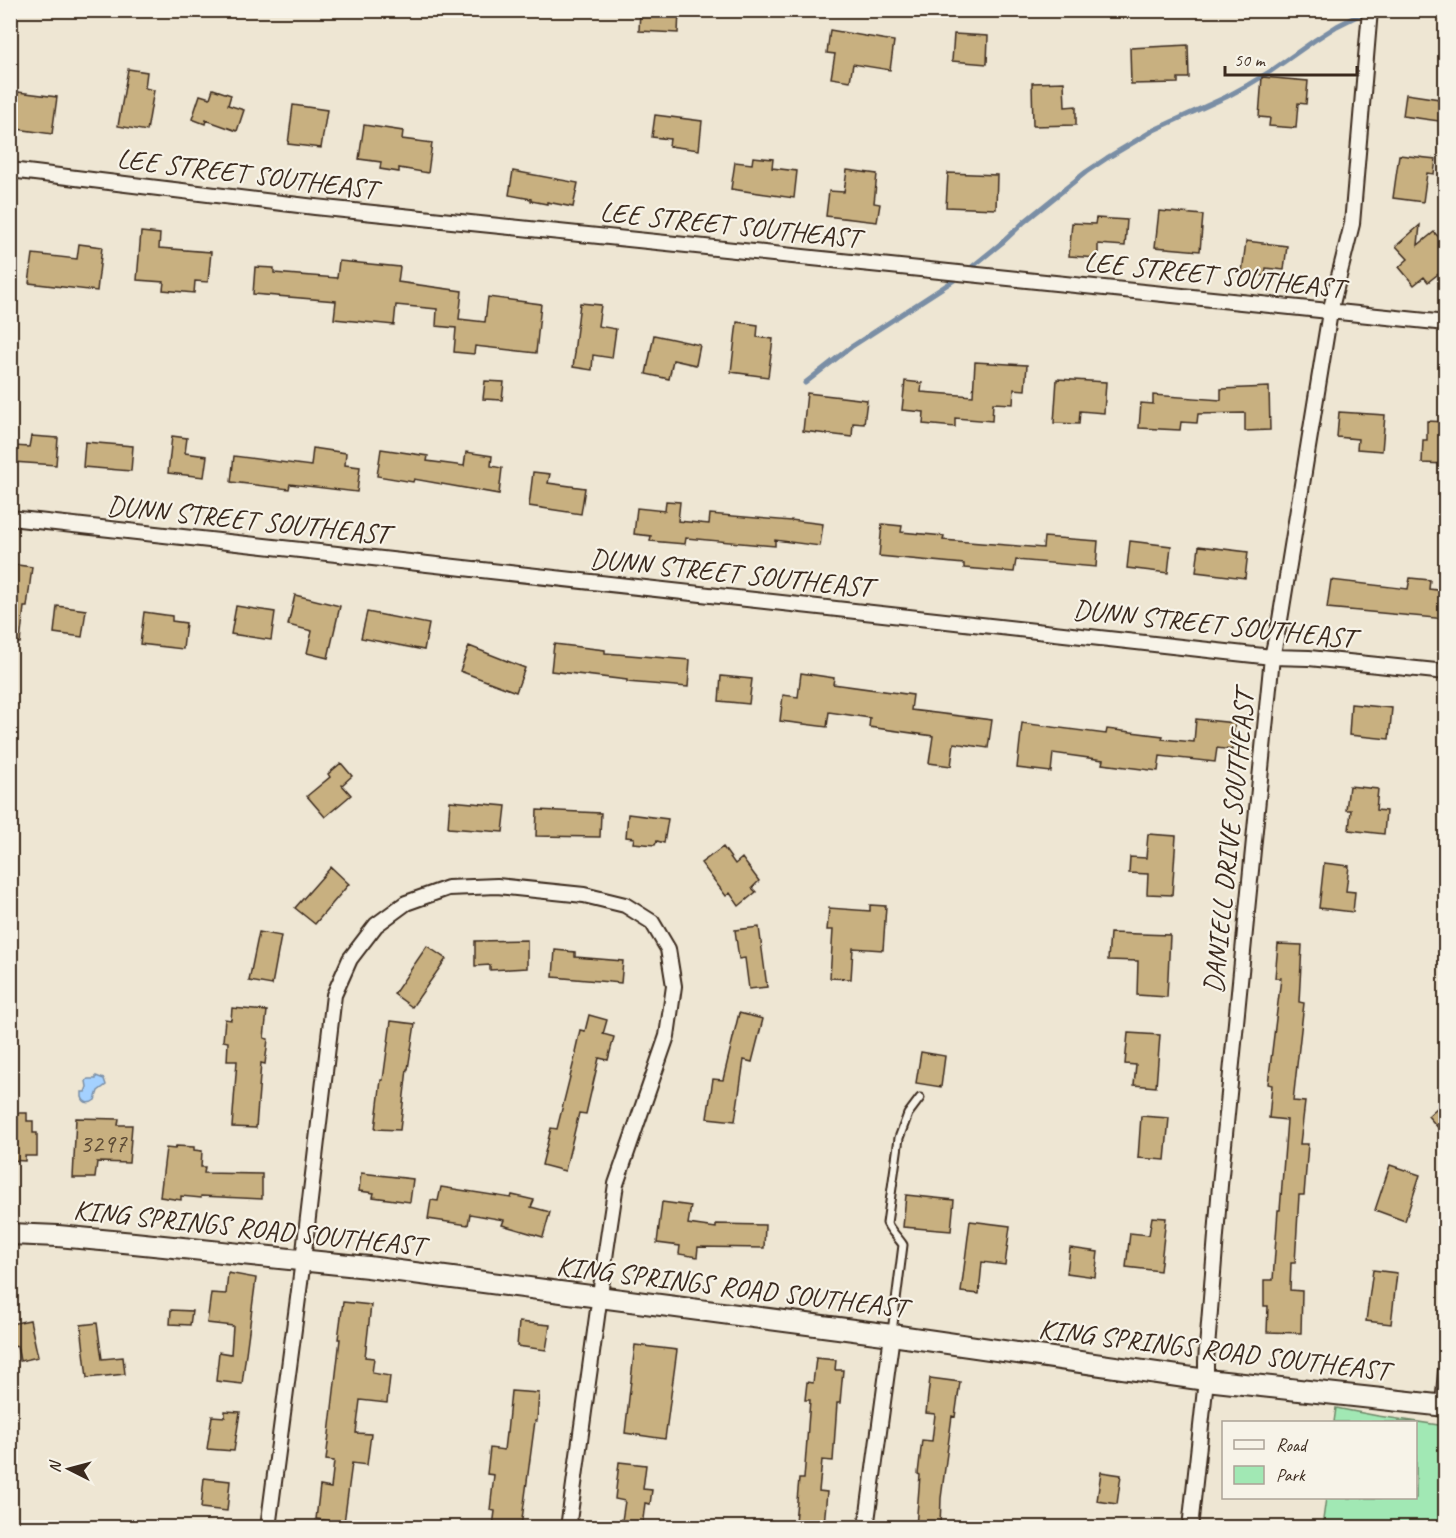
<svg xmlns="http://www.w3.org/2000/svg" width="1456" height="1538" viewBox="0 0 1456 1538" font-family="Caveat,sans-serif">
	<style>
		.green { fill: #a1e8b4; stroke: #6e8969; stroke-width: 1.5 }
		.water { fill: #a4d1ff; stroke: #7a8ea5; stroke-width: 1.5 }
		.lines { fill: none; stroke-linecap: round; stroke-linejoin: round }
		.stream { stroke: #7a8ea5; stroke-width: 5 }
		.building { fill: #c8b080; stroke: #3b2a1e; stroke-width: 1.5 }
		.lane-casing { stroke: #3b2a1e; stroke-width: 11 }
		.street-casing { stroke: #3b2a1e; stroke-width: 18 }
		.secondary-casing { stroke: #3b2a1e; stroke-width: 24 }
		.lane { stroke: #f7f3e8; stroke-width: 7 }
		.street { stroke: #f7f3e8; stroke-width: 14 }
		.secondary { stroke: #f7f3e8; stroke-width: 20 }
		.labels { text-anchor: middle; stroke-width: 4.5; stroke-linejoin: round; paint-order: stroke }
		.number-label { font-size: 26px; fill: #5e4c36 }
		.street-label { font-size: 28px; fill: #3b2a1e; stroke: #f7f3e8 }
	</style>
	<rect width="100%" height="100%" fill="#eee6d3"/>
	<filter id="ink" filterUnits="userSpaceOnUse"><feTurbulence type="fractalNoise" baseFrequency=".0167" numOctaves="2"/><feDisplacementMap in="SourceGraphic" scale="12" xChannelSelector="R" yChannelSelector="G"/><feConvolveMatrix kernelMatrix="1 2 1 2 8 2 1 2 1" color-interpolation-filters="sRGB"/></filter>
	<g filter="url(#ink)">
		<path class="green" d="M1336,1408L1378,1416L1445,1426V1527H1322L1326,1498H1416V1422H1334Z"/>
		<path class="water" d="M96,1076L104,1079L106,1085L98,1091L95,1100C90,1104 84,1104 82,1097V1092H85L87,1087L86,1081L88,1079H96Z"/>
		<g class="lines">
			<path class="stream" d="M967,271L1004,241L1024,222L1086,172L1107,158L1154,130L1226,97L1248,85L1271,71L1315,40L1337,26L1367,11
				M805,383L851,347L959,277"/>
		</g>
		<path class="building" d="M640,10H679L678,33L639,31Z
			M830,30L894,41L890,70L853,64L850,81L831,78L835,54L827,53Z
			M954,34L988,36L987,64L952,61Z
			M1188,45L1189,78H1178V83L1131,84L1130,48Z
			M128,69L147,72L145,88L154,90L147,131L118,126Z
			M1262,77L1308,81L1306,104L1298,103L1296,128L1269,126L1270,118L1259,117Z
			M1064,82L1065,107L1076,106V125L1033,126L1032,83Z
			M213,89L231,95L228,105L244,110L237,131L206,120L205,124L192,119L200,95L210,98Z
			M10,91L57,97L52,134L10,128Z
			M1406,94L1446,100V122L1403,116Z
			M293,105L327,110L321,148L288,144Z
			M655,115L702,121L699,150L669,146L670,139L652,137Z
			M364,125L403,131L402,139L432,143L428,173L399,168V172L380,169L381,162L359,159Z
			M1399,155L1436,159L1434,174L1427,173L1423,202L1393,198Z
			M753,157L773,159L772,168L797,171L794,198L731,189L735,162L752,164Z
			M847,170L877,174L874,203L880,204L877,222L826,216L829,191L844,192Z
			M513,171L578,183L573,207L547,202V204L531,201V199L509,195Z
			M948,173L997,175L996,209L946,207Z
			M1159,211L1203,215L1200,251L1155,247Z
			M1096,218L1127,220L1125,246L1098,244V258L1069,256L1072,223L1095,224Z
			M1420,225L1418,245L1434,232L1446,245V268L1428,282L1424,277L1414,285L1399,267L1408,259L1396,246Z
			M141,232L160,234L159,248L211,252L208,282L195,281L194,293L163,290L164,282L137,280Z
			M1246,241L1287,246L1284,270L1266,268L1265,276L1242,273Z
			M79,244L102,247L97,291L29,283L33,254L77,259Z
			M339,261L400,267L398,282L462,291L459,319L485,322L488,297L541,304L536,353L475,346L474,354L454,352L456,328L436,326L437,309L396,305L394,325L334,319L336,301L253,294L255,267L274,268V273L337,278Z
			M580,303L601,305L598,326L616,329L612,358L593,355L592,370L573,367L575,353H574Z
			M737,322L758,325L757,337L773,339L768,377L731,372Z
			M654,335L700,345L696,365L673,360L669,379L646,374Z
			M975,362L1027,365L1025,390L1014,389L1013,404L993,403L992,421L955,418V427L923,424L924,412L902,410L905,381L922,383L921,392L973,396Z
			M1057,379L1106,382L1104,413L1080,411L1079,424L1054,423Z
			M485,381L504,382L502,400L483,399Z
			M1269,387L1270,430L1245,431V413L1198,414L1197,423L1181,422L1180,430L1139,428L1141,403L1153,404V395L1221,400V389Z
			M807,393L867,400L864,424L853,423L852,437L803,431Z
			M1339,412L1385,415L1382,451L1357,449L1358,439L1337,437Z
			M1427,421L1446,422V464L1422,463L1423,440H1427Z
			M31,436L58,438L56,465L13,462L14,446L29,447Z
			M172,436L187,438L185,453L207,456L204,477L168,473Z
			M85,442L133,446L131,471L83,467Z
			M313,448L346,453L345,465L360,467L357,492L290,484L289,489L231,482L234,456L311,466Z
			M381,449L428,456L427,461L464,466L466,452L492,456L491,466L502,468L499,494L414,479L413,482L377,476Z
			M533,472L550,474L548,483L585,488L581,514L529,506Z
			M666,501L680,502L678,521L709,524L710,514L791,521V520L823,524L820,546L775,540V546L686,538L685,544L650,541L651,536L634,534L637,508L665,511Z
			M882,524L902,526L901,532L944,536L943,540L1043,548L1044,537L1098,541L1096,567L1016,560L1014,572L964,568V564L879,556Z
			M1130,541L1171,546L1168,573L1127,568Z
			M1199,546L1248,552L1245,578L1196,572Z
			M10,564L32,567L27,607H24L20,643H10Z
			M1410,578L1430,580L1429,589L1446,591V619L1327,608L1331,580L1408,589Z
			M295,595L340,606L328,658L307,653L312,631L288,625Z
			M57,606L86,610L82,637L54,633Z
			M236,606L275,612L271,640L231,634Z
			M144,612L172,616V621L186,623L183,649L140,644Z
			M367,612L429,624L424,650L361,638Z
			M554,644L605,650V653L690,660L688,687L627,682V680L551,671Z
			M469,646L525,668L516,692L460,671Z
			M801,673L834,678L833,684L913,695L911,710L992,720L988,748L954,743L951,766L929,763L933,736L869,727L870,718L829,712L827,727L780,721L783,695L798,697Z
			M721,676L752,679L749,704L719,701Z
			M1351,704L1392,708L1389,739L1349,735Z
			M1196,719L1235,723L1232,750L1217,748L1215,762L1160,756L1158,771L1102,764L1103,760L1053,753L1051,772L1017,768L1022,723L1106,734L1107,729L1163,736L1162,739L1194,742Z
			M341,763L352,776L342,785L351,795L325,817L307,796L330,777L328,774Z
			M1349,786L1378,789L1376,810L1386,811L1384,834L1349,830L1351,810H1346Z
			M450,801L506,806L503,832L448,828Z
			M537,810L601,813L600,837L536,836Z
			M628,814L668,819L664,843L657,841L655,845L633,843L634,838L626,837Z
			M1148,834L1176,836L1172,895L1147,894L1148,874L1129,873L1130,857L1146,858Z
			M723,847L735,864L742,858L759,881L752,888L756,892L739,906L730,893L726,896L701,863Z
			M1324,863L1349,866L1346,891L1355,892L1353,912L1319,908Z
			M331,867L349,884L315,924L295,908Z
			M870,905L886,906L883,950L853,948L851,979L830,978L833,930H827L829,908L870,911Z
			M759,927L767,987L749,989L745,958L739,959L735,930Z
			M259,932L281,936L272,985L249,981Z
			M1110,933L1170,935L1167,997L1137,995L1138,961L1108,960Z
			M527,940V968L490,970V965L475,966V941Z
			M1278,944L1302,945L1299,1002L1304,1003L1293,1101L1305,1102L1300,1144H1308L1304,1195H1299L1295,1263H1291L1290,1290L1302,1291L1301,1333L1267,1332L1268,1306H1264V1280H1273L1278,1210H1280L1287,1120L1269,1118L1272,1085L1268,1084L1281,978H1275Z
			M427,946L446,959L412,1007L394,994Z
			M555,950L575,952V957L623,961L621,983L553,977Z
			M232,1008L267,1011L264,1038L268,1039L265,1064L261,1063L256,1128L232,1127L237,1061H227L228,1042L223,1041L225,1019L231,1020Z
			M739,1013L763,1019L752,1062L744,1060L735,1121L707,1118L713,1079L723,1080Z
			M589,1015L607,1020L603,1034L614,1037L608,1060L599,1058L586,1114L579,1113L565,1171L542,1165L551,1128L557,1129L576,1053L575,1052L580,1030L585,1031Z
			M391,1021L415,1024L408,1069H407L400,1130L375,1129L381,1080H383Z
			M1128,1033L1160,1035L1156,1087L1134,1085L1136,1065L1125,1064Z
			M921,1052L945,1056L941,1087L916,1083Z
			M1446,1100V1137L1428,1116Z
			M10,1113H27V1121H33V1133H37V1156H25V1161L10,1160Z
			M1141,1116L1169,1118L1165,1160L1138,1158Z
			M76,1118L119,1119L118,1125H132L129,1163L97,1162L95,1178H73Z
			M176,1146L194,1147V1150L202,1151L201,1167H205L204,1173L262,1174V1199L201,1196V1198L181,1196V1200L160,1197L166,1148L175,1149Z
			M1390,1165L1420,1175L1405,1221L1375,1210Z
			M361,1173L413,1179L410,1202L373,1197L374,1193L359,1191Z
			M441,1187L511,1198L512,1195L534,1200L531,1207L550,1212L543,1237L502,1225L504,1220L470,1214L468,1225L428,1219L431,1200L438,1201Z
			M906,1195L954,1200L951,1231L903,1227Z
			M662,1202L691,1206L688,1224L716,1228V1224L765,1225L764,1248L698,1247L697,1257L679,1254L680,1246L657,1243Z
			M1152,1217L1166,1218L1160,1271L1126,1267L1130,1233L1149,1235Z
			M970,1221L1010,1226L1005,1265L982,1262L979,1294L961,1292Z
			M1070,1248L1098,1252L1095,1277L1067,1273Z
			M1373,1270L1397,1273L1391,1324L1366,1321Z
			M228,1273L256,1278L242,1384L216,1381L219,1352L231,1354L233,1326L207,1323L211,1293L226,1294Z
			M343,1302L371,1305L365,1357L374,1358L372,1373L390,1376L387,1403L360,1400L356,1433L371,1434L367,1465L352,1463L344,1523L316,1519L320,1486L331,1488L334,1461L326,1460L340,1339H338Z
			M171,1310L192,1311L190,1325L170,1324Z
			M30,1320L38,1357L20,1361L17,1346L10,1348V1324Z
			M519,1322L550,1325L546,1350L517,1346Z
			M97,1323L102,1359L123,1357L125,1374L87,1378L81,1325Z
			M635,1345L677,1350L665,1439L625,1433Z
			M816,1358L836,1360L835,1370H843L840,1403H837L833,1461L822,1460L819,1491L827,1492L824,1525L795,1522L799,1479H804L810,1400H805L807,1382L813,1383Z
			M930,1378L960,1382L955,1417L952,1416L941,1498L940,1527H916L920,1475L918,1474L922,1440L932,1441L935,1414L926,1413Z
			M511,1391L539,1393L537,1421H535L521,1527H493L495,1511L490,1510L494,1475L487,1474L490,1448L504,1450L506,1433H507Z
			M225,1411L240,1412L234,1451L207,1449L212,1416L225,1417Z
			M619,1462L646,1465L643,1489L652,1490L650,1504L645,1503L642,1527H621L625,1501L615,1499Z
			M1101,1472L1121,1475L1117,1504L1097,1501Z
			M204,1478L230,1481L227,1511L201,1508Z"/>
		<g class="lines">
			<defs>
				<path id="lane" d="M892,1332L903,1245C898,1237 891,1232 887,1223L899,1138L908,1114L920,1098"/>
				<path id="street" d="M10,170L315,207L1446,323
					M10,518L1272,657L1309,658L1446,672
					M1443,1406L1446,1370
					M268,1528L303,1260L334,995L350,959L376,925L406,903L448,888L497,886L584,895L625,905L652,922L668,949L674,986L667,1036L616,1184L606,1251L568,1528
					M866,1528L892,1335
					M1190,1528L1206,1380V1361L1220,1185L1272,657L1280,620L1330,312L1352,224L1370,10"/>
				<path id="secondary" d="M10,1234L58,1236L134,1243L368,1267L892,1335L1206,1380L1446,1406"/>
			</defs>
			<use href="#lane" class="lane-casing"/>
			<use href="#street" class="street-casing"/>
			<use href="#secondary" class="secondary-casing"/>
			<use href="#lane" class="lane"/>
			<use href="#street" class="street"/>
			<use href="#secondary" class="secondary"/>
		</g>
	</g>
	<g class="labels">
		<g class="number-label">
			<text x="103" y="1152">3297</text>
		</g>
		<g class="street-label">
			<text transform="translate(247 173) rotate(7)" y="10">LEE STREET SOUTHEAST</text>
			<text transform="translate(730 224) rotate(6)" y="10">LEE STREET SOUTHEAST</text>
			<text transform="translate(1214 274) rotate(6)" y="10">LEE STREET SOUTHEAST</text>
			<text transform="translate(248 519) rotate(6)" y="10">DUNN STREET SOUTHEAST</text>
			<text transform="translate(731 572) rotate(6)" y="10">DUNN STREET SOUTHEAST</text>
			<text transform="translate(1214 623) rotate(6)" y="10">DUNN STREET SOUTHEAST</text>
			<text transform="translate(1228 842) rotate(-84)" y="10">DANIELL DRIVE SOUTHEAST</text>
			<text transform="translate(249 1227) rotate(6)" y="10">KING SPRINGS ROAD SOUTHEAST</text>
			<text transform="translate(732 1286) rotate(7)" y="10">KING SPRINGS ROAD SOUTHEAST</text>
			<text transform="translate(1214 1349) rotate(7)" y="10">KING SPRINGS ROAD SOUTHEAST</text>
		</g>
	</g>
	<rect width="1456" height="1538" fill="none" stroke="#f7f3e8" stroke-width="36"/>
	<rect x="18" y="18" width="1420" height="1502" fill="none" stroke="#3b2a1e" stroke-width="2" filter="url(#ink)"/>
	<rect x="1222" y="1421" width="195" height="78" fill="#f7f3e8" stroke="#aca397" stroke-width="1.5"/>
	<rect x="1234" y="1440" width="30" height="9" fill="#f7f3e8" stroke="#aca397" stroke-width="1.5"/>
	<text x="1276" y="1451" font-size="18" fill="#3b2a1e">Road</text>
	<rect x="1234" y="1466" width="30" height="18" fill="#a1e8b4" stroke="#aca397" stroke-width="1.5"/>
	<text x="1276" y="1481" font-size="18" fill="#3b2a1e">Park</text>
	<g transform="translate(69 1469) rotate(276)" stroke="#f7f3e8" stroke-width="4.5" paint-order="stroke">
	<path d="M0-4.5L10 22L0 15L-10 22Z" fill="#3b2a1e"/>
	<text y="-9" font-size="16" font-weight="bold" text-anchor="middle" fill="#3b2a1e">N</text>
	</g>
	<path d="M1225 66v9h132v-9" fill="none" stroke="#3b2a1e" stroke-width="3"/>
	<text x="1234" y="66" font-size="18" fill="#3b2a1e" stroke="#f7f3e8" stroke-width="4.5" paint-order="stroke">50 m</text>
</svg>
